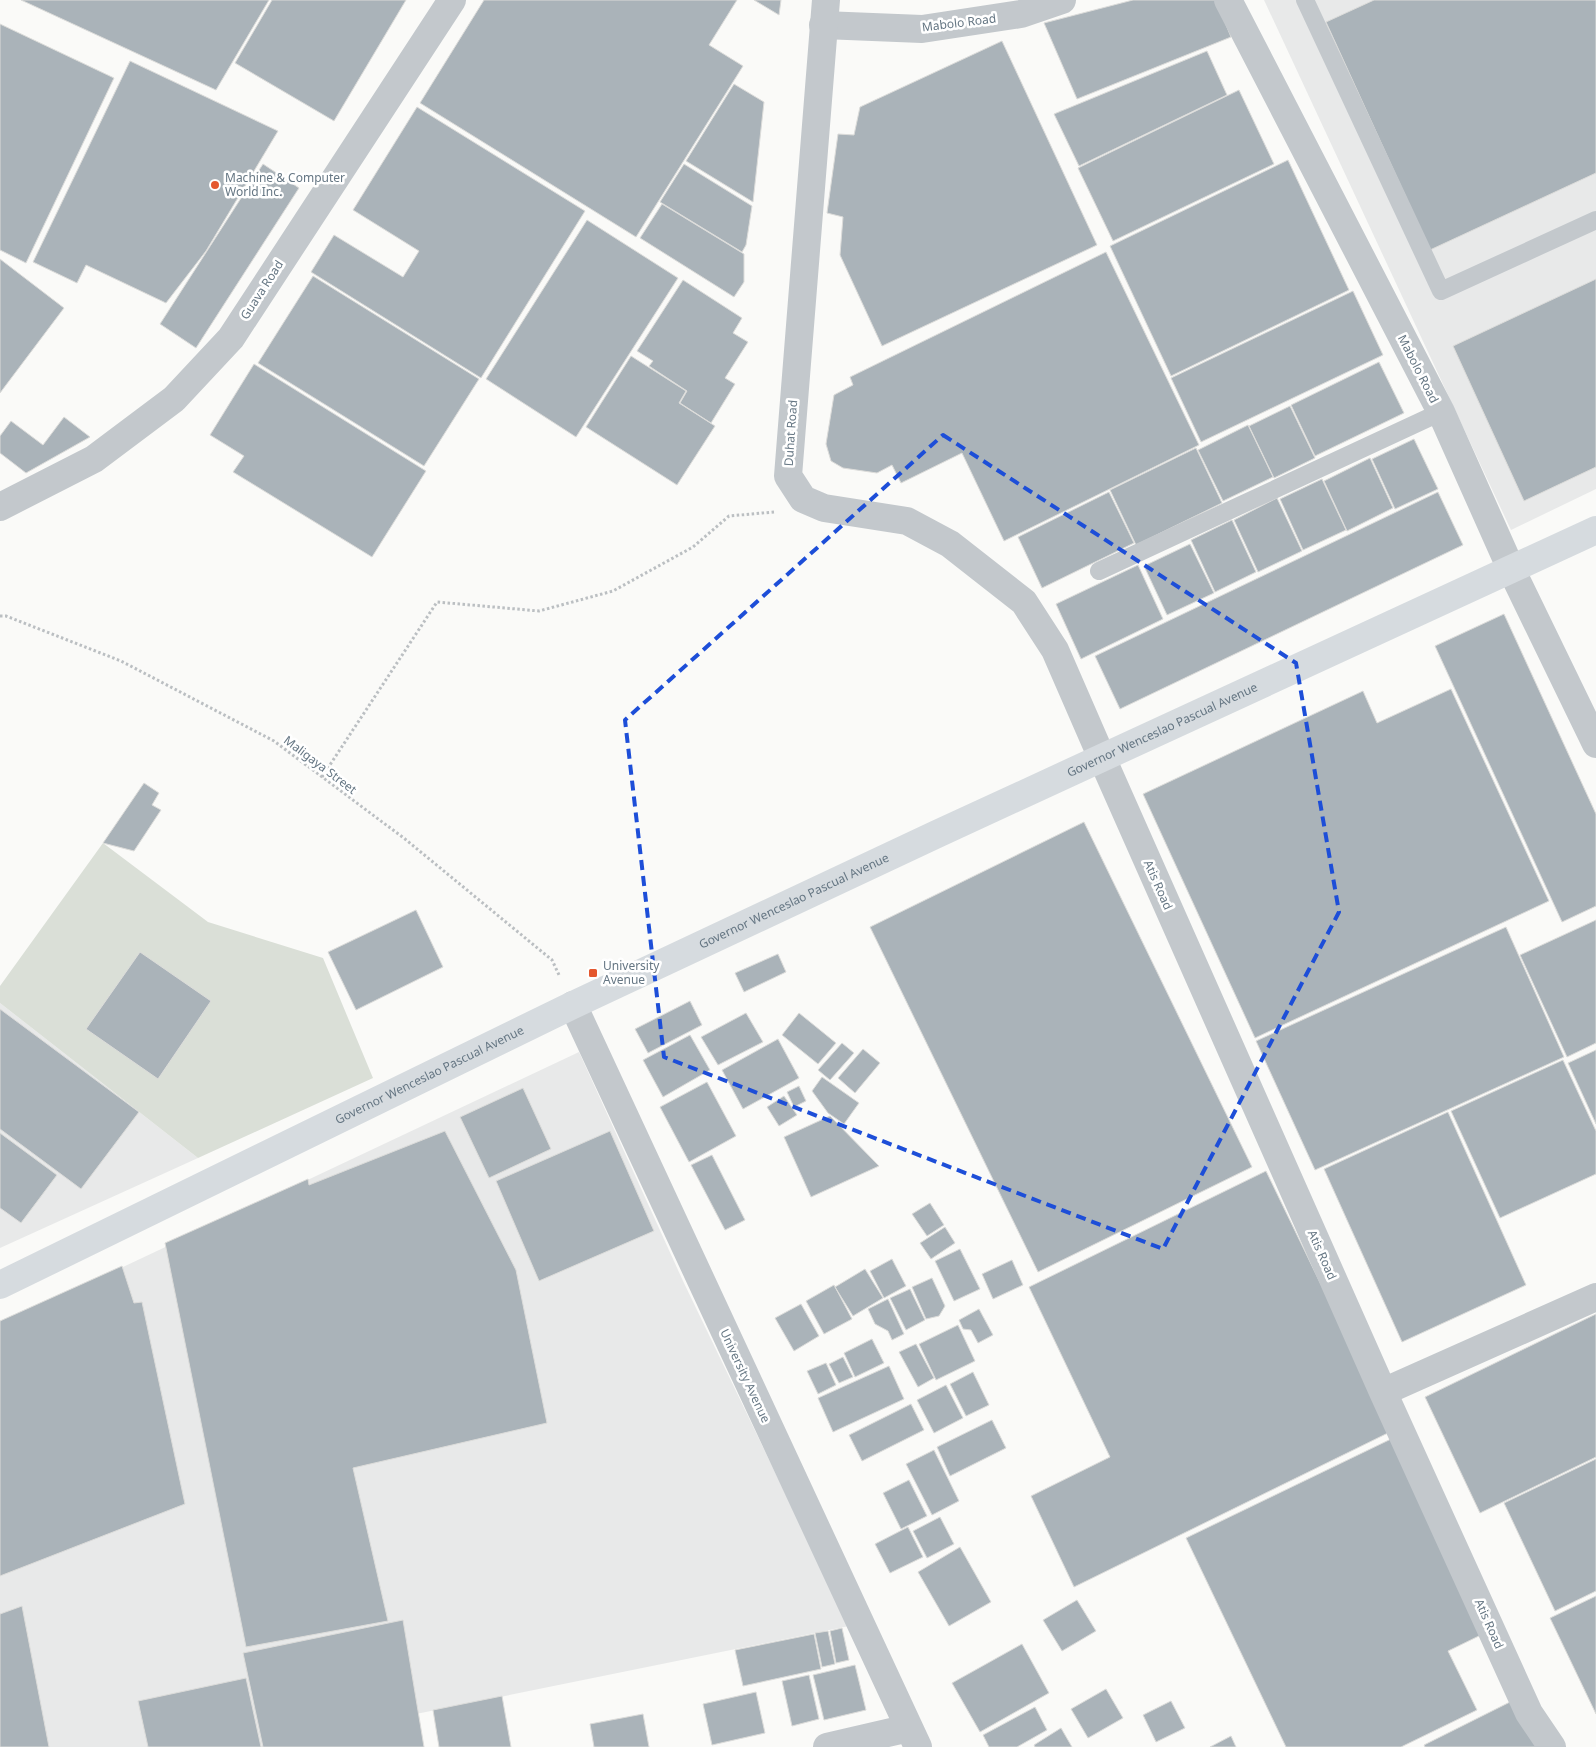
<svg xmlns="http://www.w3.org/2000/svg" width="1596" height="1747" viewBox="0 0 1596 1747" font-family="'Noto Sans',sans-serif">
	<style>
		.built { fill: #e8e9e9 }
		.green { fill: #dadfd7 }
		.building { fill: #aab3b9; stroke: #dcdcda }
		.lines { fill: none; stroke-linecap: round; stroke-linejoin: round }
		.path { stroke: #bbbfc2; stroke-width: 3; stroke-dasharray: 2.5 2.5; stroke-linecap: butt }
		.service { stroke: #c3c8cc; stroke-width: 18 }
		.minor { stroke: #c3c8cc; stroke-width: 28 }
		.tertiary { stroke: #c3c8cc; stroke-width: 28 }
		.secondary { stroke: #d6dbdf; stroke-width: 28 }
		.marked { fill: none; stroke: #1d4ed8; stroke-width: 4; stroke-dasharray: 10 6; stroke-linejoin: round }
		.poi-dot { fill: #e4572e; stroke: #fff; stroke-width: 2 }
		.labels { text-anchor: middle; stroke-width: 5; stroke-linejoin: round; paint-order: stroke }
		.street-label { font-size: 12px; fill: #657683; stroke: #fff }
		.poi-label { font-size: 12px; fill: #657683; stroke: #fff; text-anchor: start }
	</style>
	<rect width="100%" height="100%" fill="#fafaf8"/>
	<path class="built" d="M1264,0H1596V489L1511,530Z
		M0,1003L198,1158L0,1248Z
		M579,1052L683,1281L849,1626L416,1714L424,1747H0V1325Z"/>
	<path class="green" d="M103,843L208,922L323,958L373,1078L198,1158L0,1003V986Z"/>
	<path class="building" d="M21,0H269L216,90Z
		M272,0H406L334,121L235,63Z
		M484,0H737L709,45L743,66L636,237L420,103Z
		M754,0H781L779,15Z
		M1133,0H1216L1231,37L1077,99L1044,23Z
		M1374,0H1596V173L1430,250L1326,22Z
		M0,24L114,78L26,263L0,250Z
		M1002,41L1097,245L882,346L840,255L843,217L827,213L838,134L854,135L860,107Z
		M1207,51L1227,95L1079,166L1054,114Z
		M130,61L278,131L206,251L166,303L86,265L77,283L33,262Z
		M734,84L764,102L753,202L686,161Z
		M1239,90L1274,164L1113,241L1078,168Z
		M417,107L585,211L481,378L311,272L334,235L403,277L419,251L353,210Z
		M1288,160L1349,290L1171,376L1110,246Z
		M263,164L299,188L196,348L160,324Z
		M684,164L752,206L746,245L742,252L660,202Z
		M662,204L744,254V282L734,297L640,238Z
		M587,220L678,278L576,437L486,379Z
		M1106,252L1199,445L1004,541L962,453L901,483L892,465L877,473L843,468L831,461L826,444L834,395L853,385L850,377Z
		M0,259L64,308L0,393Z
		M313,276L479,379L424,466L258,363Z
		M1596,279V467L1524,501L1453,346Z
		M683,280L742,318L733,333L748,342L725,378L735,384L711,423L680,403L687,391L649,366L653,361L637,351Z
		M1353,291L1383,355L1201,442L1171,378Z
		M631,356L686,391L679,403L715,426L677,485L586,427Z
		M1379,362L1404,413L1315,456L1291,405Z
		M254,364L426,471L372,557L233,472L244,456L210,435Z
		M1290,406L1315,458L1274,478L1249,426Z
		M64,417L90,437L26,473L0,453V436L11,421L43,445Z
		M1248,425L1273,477L1223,501L1198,450Z
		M1414,439L1438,489L1395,509L1372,459Z
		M1196,448L1222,503L1136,545L1110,490Z
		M1370,458L1393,508L1347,531L1324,481Z
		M1322,479L1346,530L1303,550L1280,499Z
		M1109,492L1134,543L1042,588L1018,537Z
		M1438,492L1463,545L1120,709L1095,656Z
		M1277,498L1302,551L1258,572L1234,520Z
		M1232,520L1256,572L1215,592L1191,540Z
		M1190,544L1214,593L1167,615L1144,566Z
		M1138,565L1163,619L1081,659L1056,604Z
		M1504,614L1596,814V906L1562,922L1435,646Z
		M1451,689L1549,901L1255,1038L1143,794L1363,691L1377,723Z
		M144,783L159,793L152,805L161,810L134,851L103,843Z
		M1084,822L1252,1167L1038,1272L870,927Z
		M416,910L443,967L356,1010L328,952Z
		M1596,920V1043L1567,1057L1520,955Z
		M1506,927L1564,1057L1315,1170L1256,1041Z
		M140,952L211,1001L158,1079L86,1029Z
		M778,954L786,972L744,992L735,973Z
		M690,1001L702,1025L648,1053L635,1029Z
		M0,1009L139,1112L81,1189L0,1129Z
		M746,1013L763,1042L718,1065L701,1037Z
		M799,1013L836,1043L818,1064L782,1035Z
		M690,1035L710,1070L663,1097L643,1060Z
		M778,1039L799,1078L743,1109L722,1070Z
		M842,1043L854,1053L830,1080L818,1070Z
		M863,1049L880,1063L855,1093L838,1078Z
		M1596,1050V1124L1568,1063Z
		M1563,1060L1596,1131V1174L1500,1218L1451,1111Z
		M822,1077L859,1103L844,1124L828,1113L812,1091Z
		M707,1082L736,1136L689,1162L660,1107Z
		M799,1086L806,1101L794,1107L787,1092Z
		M523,1088L551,1149L489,1178L460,1117Z
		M784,1096L797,1115L779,1126L767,1107Z
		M1448,1112L1526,1285L1402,1342L1324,1169Z
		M830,1116L879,1166L811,1197L784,1137Z
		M445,1131L516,1270L547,1423L353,1468L388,1621L246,1647L165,1243L308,1179L309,1185Z
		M610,1131L654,1231L539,1281L496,1181Z
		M0,1133L57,1175L21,1223L0,1208Z
		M712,1155L745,1220L725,1230L691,1165Z
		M1266,1171L1392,1431L1074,1587L1031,1496L1110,1457L1029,1287Z
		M930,1203L944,1225L927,1236L912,1214Z
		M945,1227L955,1243L931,1259L920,1243Z
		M960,1249L980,1289L954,1301L935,1261Z
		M892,1259L906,1286L884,1298L870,1271Z
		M1012,1260L1023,1285L993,1299L982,1274Z
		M122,1266L134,1303L142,1302L185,1504L0,1576V1321Z
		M865,1269L883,1298L853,1316L835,1287Z
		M932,1278L945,1306L939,1316L926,1319L912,1287Z
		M834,1285L852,1319L824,1334L806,1301Z
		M910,1289L925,1320L906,1330L890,1298Z
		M888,1299L904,1334L892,1340L888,1331L875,1324L868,1309Z
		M801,1304L819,1336L794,1351L775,1318Z
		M979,1309L993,1335L978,1343L971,1330L963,1329L959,1320Z
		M1596,1314V1457L1480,1513L1425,1397Z
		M958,1325L975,1361L936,1380L919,1344Z
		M872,1339L884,1363L855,1377L844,1353Z
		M916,1344L934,1378L918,1387L899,1352Z
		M843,1357L853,1377L839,1383L829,1364Z
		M826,1363L836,1385L818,1394L807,1371Z
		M889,1366L904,1399L833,1432L818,1398Z
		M973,1372L989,1405L966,1416L950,1384Z
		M946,1385L963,1418L934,1433L917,1400Z
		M911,1404L924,1430L862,1461L849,1435Z
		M992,1420L1006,1448L950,1476L937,1447Z
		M1391,1439L1485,1633L1448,1651L1477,1710L1401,1747H1286L1186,1538Z
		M934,1450L959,1501L932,1515L906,1464Z
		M1596,1459V1591L1555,1611L1504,1503Z
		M909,1480L927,1516L901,1529L883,1493Z
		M940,1517L954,1544L927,1558L913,1531Z
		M908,1527L923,1557L890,1573L875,1544Z
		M960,1547L991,1602L949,1626L918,1572Z
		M1596,1596V1714L1550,1618Z
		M1077,1600L1096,1631L1062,1651L1043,1620Z
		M22,1606L49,1747H0V1614Z
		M403,1620L424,1747H263L243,1653Z
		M842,1628L849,1660L836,1663L830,1631Z
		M828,1631L835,1664L822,1667L815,1633Z
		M814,1634L821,1669L743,1686L735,1650Z
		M1022,1644L1049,1693L980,1732L952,1683Z
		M855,1665L866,1710L824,1720L813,1675Z
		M809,1675L819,1719L792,1726L782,1681Z
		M246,1678L261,1747H148L138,1701Z
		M1106,1689L1123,1718L1088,1738L1071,1709Z
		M756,1692L765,1733L712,1745L703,1704Z
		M502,1696L511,1747H439L433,1710Z
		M1514,1700L1538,1747H1425L1424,1745Z
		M1171,1701L1185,1728L1156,1742L1143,1715Z
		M1035,1707L1047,1730L1017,1747H989L983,1735Z
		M643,1714L649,1747H594L590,1724Z
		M1061,1728L1072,1747H1035L1034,1745Z
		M1231,1736L1236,1747H1210Z"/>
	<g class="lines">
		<path class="path" d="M0,616H6L121,661L274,741L405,839L552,960L560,977
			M322,777L437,602L539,611L613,591L693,547L729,516L774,512"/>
		<path class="service" d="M1305,0L1441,291L1596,220
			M1099,571L1441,412"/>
		<path class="minor" d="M1228,0L1441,412L1511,569L1596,744
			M823,25L922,29L1021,14L1062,0
			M1102,758L1383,1392L1529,1713L1552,1747
			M573,1005L918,1747
			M1383,1392L1596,1297
			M827,1747L909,1728"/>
		<path class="tertiary" d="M826,0L788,476L803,499L824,508L907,521L950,544L1024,602L1055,650L1102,758
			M0,507L94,459L174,399L231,338L452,0"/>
		<path class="secondary" id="s1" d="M0,1285L573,1005L937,834L1596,530"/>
	</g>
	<path class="marked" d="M943,435L1296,663L1339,912L1163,1249L664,1057L625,720Z"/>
	<g class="poi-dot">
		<circle cx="215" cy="185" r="5"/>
		<rect x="588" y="968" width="10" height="10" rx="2.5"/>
	</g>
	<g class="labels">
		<g class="street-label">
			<text transform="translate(959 23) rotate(-7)" y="4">Mabolo Road</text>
			<text transform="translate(262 290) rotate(-57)" y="4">Guava Road</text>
			<text transform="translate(1418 369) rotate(63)" y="4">Mabolo Road</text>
			<text transform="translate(791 433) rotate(-86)" y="4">Duhat Road</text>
			<text dy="4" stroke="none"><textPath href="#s1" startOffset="1288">Governor Wenceslao Pascual Avenue</textPath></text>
			<text transform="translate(320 765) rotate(37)" y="4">Maligaya Street</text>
			<text transform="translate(1158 885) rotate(66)" y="4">Atis Road</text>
			<text dy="4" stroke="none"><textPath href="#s1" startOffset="882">Governor Wenceslao Pascual Avenue</textPath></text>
			<text dy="4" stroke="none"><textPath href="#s1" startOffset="478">Governor Wenceslao Pascual Avenue</textPath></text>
			<text transform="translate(1322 1255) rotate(66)" y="4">Atis Road</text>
			<text transform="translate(745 1376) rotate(65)" y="4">University Avenue</text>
			<text transform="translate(1489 1624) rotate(66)" y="4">Atis Road</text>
		</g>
		<g class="poi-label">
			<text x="225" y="182">Machine &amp; Computer<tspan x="225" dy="14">World Inc.</tspan></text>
			<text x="603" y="970">University<tspan x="603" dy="14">Avenue</tspan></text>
		</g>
	</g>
</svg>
